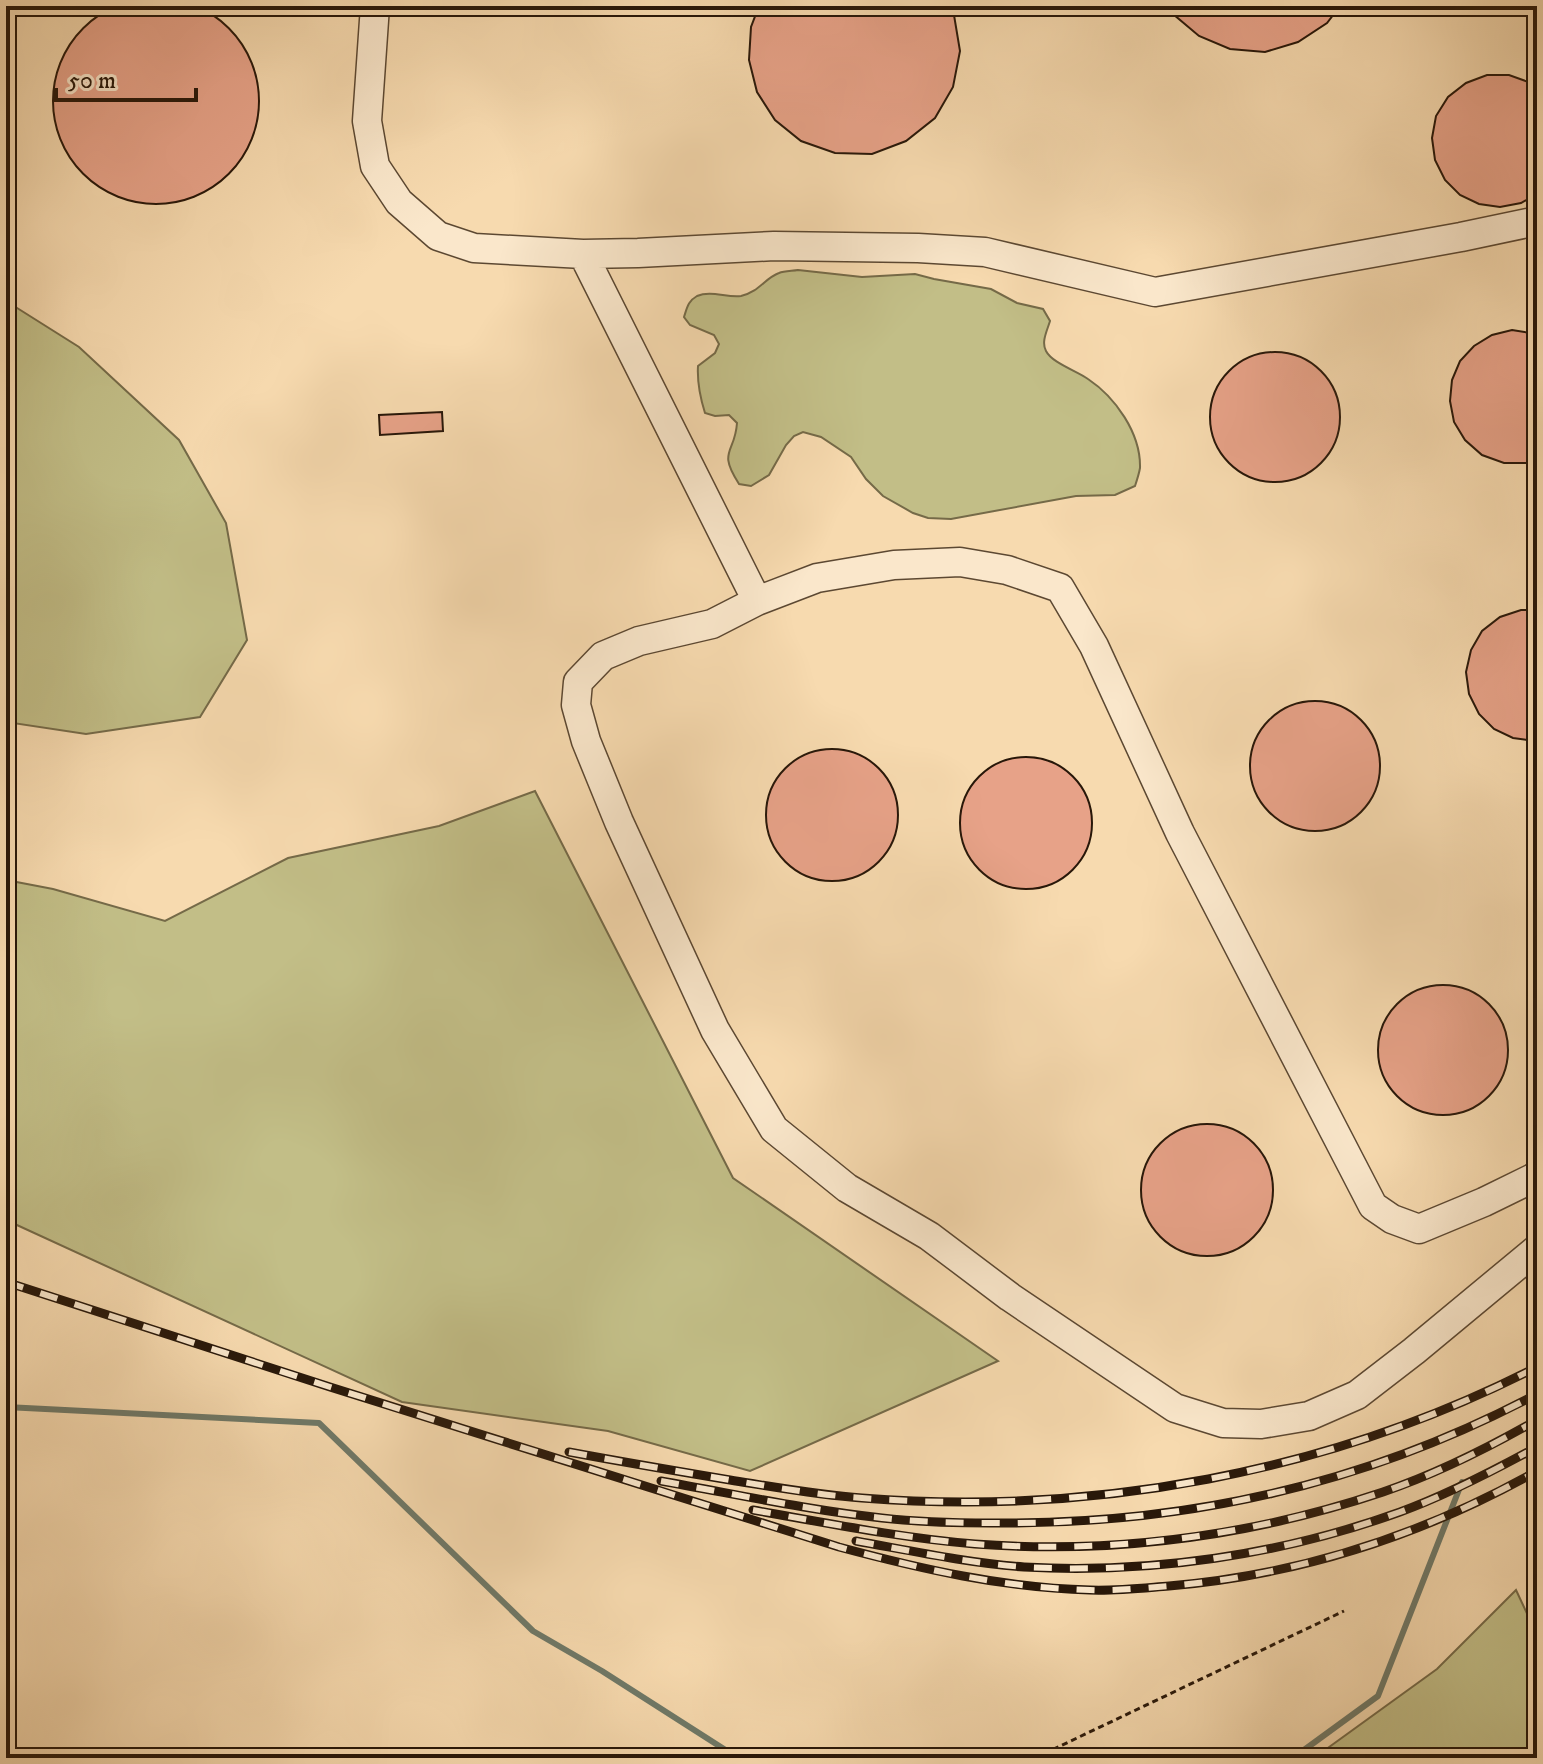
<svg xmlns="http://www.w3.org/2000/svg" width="1543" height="1764" viewBox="0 0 1543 1764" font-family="'IM FELL DW Pica',serif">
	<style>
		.green { fill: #c2be87; stroke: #756a48; stroke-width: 2 }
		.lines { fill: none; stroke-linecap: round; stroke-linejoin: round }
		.stream { stroke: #6f7968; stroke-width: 6 }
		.building { fill: #e7a288; stroke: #281709; stroke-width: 2 }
		.minor-casing { stroke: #5c4832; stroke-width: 31 }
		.path { stroke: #281709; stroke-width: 3; stroke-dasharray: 6 4; stroke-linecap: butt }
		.minor { stroke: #fae7cb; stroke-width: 28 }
		.rail-casing { stroke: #281709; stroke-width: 9 }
		.rail { stroke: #fae7cb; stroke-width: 6; stroke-dasharray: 18; stroke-linecap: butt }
	</style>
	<rect width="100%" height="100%" fill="#f7daaf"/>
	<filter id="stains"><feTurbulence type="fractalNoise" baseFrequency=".0025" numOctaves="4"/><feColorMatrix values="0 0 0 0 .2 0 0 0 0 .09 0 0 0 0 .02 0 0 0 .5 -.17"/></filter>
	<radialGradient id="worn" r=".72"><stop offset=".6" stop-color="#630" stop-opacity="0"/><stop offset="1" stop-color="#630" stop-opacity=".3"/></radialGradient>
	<path class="green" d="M798,270L862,277L915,274L934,279L991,289L1017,303L1043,309L1050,321C1047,331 1041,342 1046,351C1052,363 1077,371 1088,379C1115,397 1141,433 1140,468C1139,474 1137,480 1135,486L1115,495L1076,496L951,519L928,518L913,513L883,496L866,479L851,457L821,437L803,432L794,436L786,445L769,475L751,486L739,484C717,450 735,454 737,423L729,415L715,416L705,413C700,397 697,383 698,366L715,353L719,344L714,335L690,325L684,317C687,308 688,301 697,296C711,290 727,298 741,296C759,292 765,278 779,273C784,271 792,271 798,270Z
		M6,301L79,347L179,440L226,523L247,640L200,717L86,734L6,722Z
		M535,791L733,1178L998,1361L750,1471L608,1431L402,1402L6,1220V880L53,889L165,921L288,858L439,826Z
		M1516,1590L1537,1635V1758H1314L1437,1669Z"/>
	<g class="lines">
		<path class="stream" d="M6,1407L319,1423L533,1631L602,1671L738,1758
			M1293,1758L1378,1696L1462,1482"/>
	</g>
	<path class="building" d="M53 101a103 103 0 1 1 206 0a103 103 0 1 1-206 0Z
		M759,6H949L954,15L960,51L953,87L935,118L906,141L872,154L835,153L801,141L775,120L757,92L749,60L751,27Z
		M1168,6H1340L1327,23L1298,42L1265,52L1230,49L1199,36L1173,14Z
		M1487,75H1509L1531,83L1537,88V194L1521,203L1500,207L1479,204L1460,195L1445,180L1435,160L1432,138L1436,116L1448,97L1466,83Z
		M1512,330L1537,334V460L1527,463H1504L1482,455L1465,440L1454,422L1450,401L1452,380L1460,361L1474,346L1492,335Z
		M1210 417a65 65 0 1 1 130 0a65 65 0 1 1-130 0Z
		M442,412L443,431L380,435L379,415Z
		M1521,610H1537V741H1534L1513,738L1494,729L1479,714L1469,694L1466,672L1471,650L1482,631L1500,617Z
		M1250 766a65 65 0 1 1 130 0a65 65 0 1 1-130 0Z
		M766 815a66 66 0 1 1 132 0a66 66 0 1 1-132 0Z
		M960 823a66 66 0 1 1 132 0a66 66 0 1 1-132 0Z
		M1378 1050a65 65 0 1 1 130 0a65 65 0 1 1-130 0Z
		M1141 1190a66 66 0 1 1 132 0a66 66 0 1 1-132 0Z"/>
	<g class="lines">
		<defs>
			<path id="minor" d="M375,6L367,121L375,166L399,202L438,236L474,248L583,254L638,253L774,246L918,248L985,252L1155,292L1461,237L1537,221
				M583,254L757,601
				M1537,1176L1484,1202L1419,1229L1392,1219L1373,1206L1180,833L1094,646L1060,588L1007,570L960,562L894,565L817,578L757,601L712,624L639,641L603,656L578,682L576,705L586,741L619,822L715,1030L774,1129L847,1188L929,1236L1010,1297L1175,1408L1223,1423L1261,1424L1309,1416L1357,1395L1414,1351L1537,1249"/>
		</defs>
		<use href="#minor" class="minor-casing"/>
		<path class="path" d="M1035,1758L1344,1611"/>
		<use href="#minor" class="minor"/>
		<defs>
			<path id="rail" d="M6,1282L330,1387L839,1547C921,1569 1004,1588 1090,1590C1116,1591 1143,1588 1169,1586C1299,1575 1423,1535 1537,1471
				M569,1452C623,1462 676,1471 730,1480C774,1487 818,1495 862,1498C1093,1516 1330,1473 1537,1367
				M661,1481C735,1494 808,1510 882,1518C918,1522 954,1523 991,1523C1185,1525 1365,1485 1537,1394
				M753,1510C827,1523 901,1538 975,1544C1113,1554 1252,1536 1383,1492C1436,1474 1488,1448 1537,1420
				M856,1541C912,1551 968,1563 1024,1567C1151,1574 1281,1555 1400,1512C1447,1495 1493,1471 1537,1447"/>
		</defs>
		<use href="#rail" class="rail-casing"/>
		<use href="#rail" class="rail"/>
	</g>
	<rect width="1543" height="1764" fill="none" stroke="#f7daaf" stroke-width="32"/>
	<rect x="8" y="8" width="1527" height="1748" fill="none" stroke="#281709" stroke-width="4"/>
	<rect x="16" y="16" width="1511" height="1732" fill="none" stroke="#281709" stroke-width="2"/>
	<path d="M56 88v12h140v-12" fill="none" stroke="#281709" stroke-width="4"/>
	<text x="68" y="88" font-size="24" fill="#281709" stroke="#fae7cb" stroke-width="6" paint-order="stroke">50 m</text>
	<rect width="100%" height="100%" filter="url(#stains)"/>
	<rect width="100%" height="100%" fill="url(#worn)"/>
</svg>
